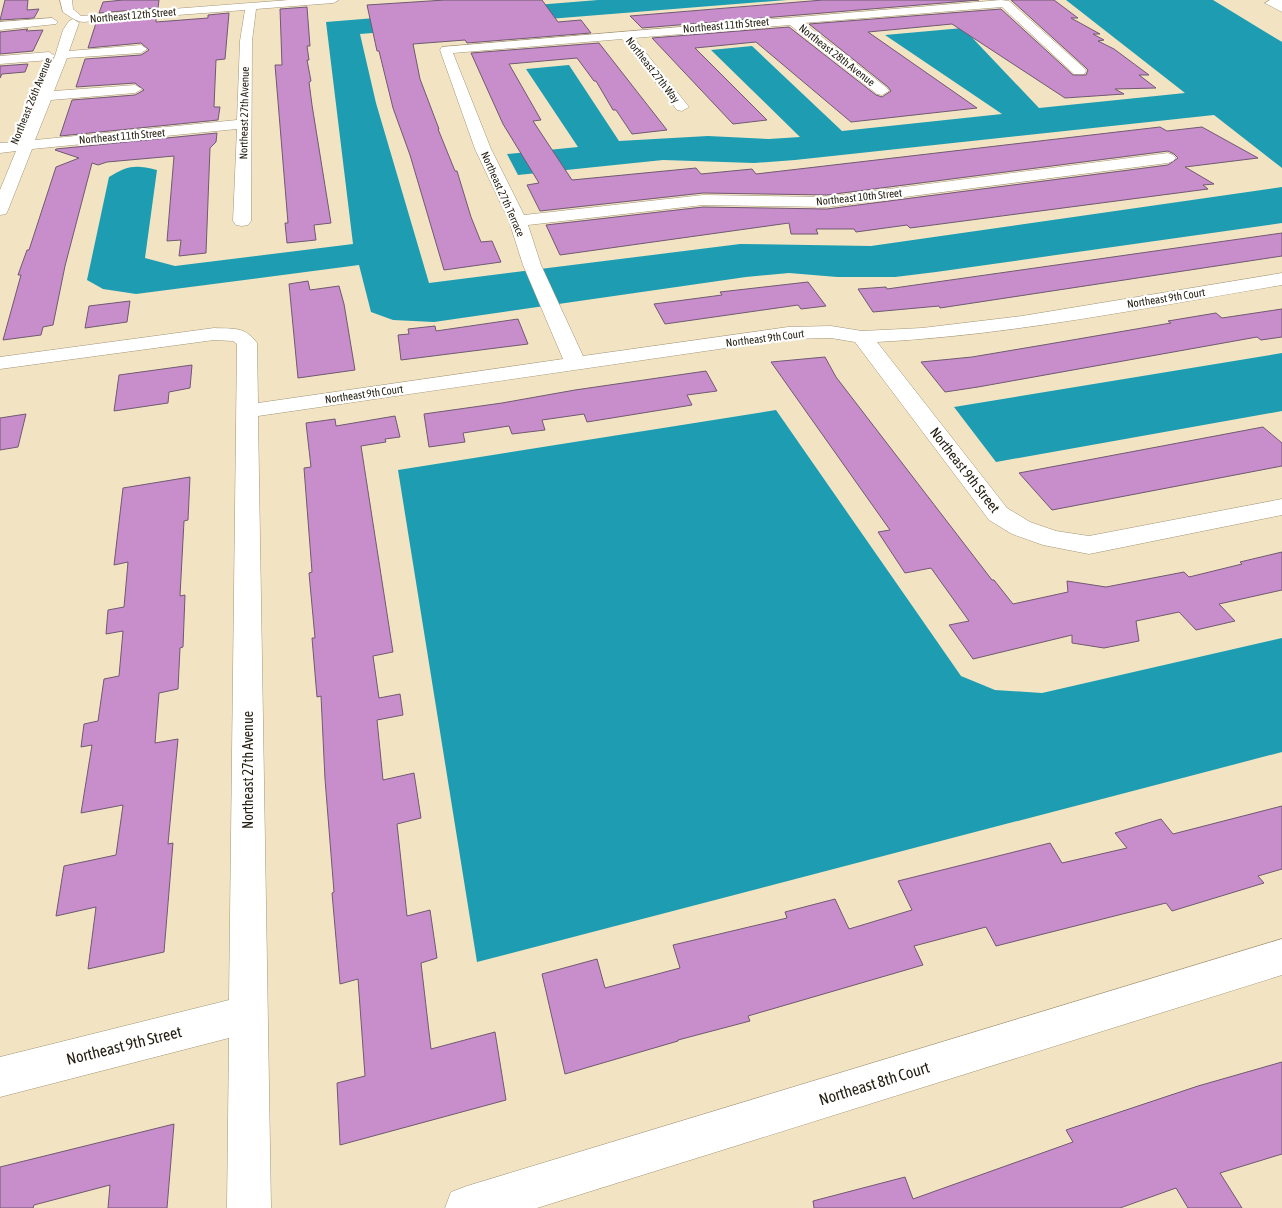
<svg xmlns="http://www.w3.org/2000/svg" width="1282" height="1208" viewBox="0 0 1282 1208" font-family="'Asap Condensed',sans-serif">
	<style>
		.water { fill: #1e9db2 }
		.building { fill: #c78ecb; stroke: #705971 }
		.lines { fill: none; stroke-linecap: round; stroke-linejoin: round }
		.minor-casing { stroke: #a39576; stroke-width: 1 }
		.minor { fill: #fff; fill-rule: evenodd }
		.labels { text-anchor: middle; stroke-width: 4.5; stroke-linejoin: round; paint-order: stroke }
		.far-street-label { font-size: 11px; fill: #231e11; stroke: #fff }
		.street-label { font-size: 14px; fill: #231e11; stroke: #fff }
		.near-street-label { font-size: 16px; fill: #231e11; stroke: #fff }
	</style>
	<rect width="100%" height="100%" fill="#f2e4c3"/>
	<path class="water" d="M598,0H787L360,34L376,103L429,283L740,244L871,246L1282,187V223L936,272L895,277H837L789,273L746,277L434,322L393,320L371,312L359,265L136,294L103,289L87,280L109,177C129,165 135,165 157,170L145,258L175,266L353,244L326,22Z
		M1066,0H1213L1282,42V168L1214,115L795,160L754,163L663,160L518,175L507,154L578,147L526,69L569,65L619,141L708,136L769,139L800,137L711,50L752,46L842,131L1002,114L885,35L963,28L1039,108L1185,93Z
		M1282,353V411L996,462L954,407Z
		M776,410L961,676L995,690L1042,693L1282,638V752L477,962L398,470Z"/>
	<path class="building" d="M5,0H28L27,10L39,9L34,18L0,20Z
		M123,0H159L158,8L99,13L103,2Z
		M445,0H542L558,22L581,20L591,33L467,43L465,40L413,44L420,79L439,129H438L455,171H457L471,217L481,242L492,241L501,262L444,270L410,155L393,108L379,51H377L367,5Z
		M823,0H979L642,28L630,16Z
		M1011,0H1054L1078,18H1071L1100,34H1093L1104,40L1098,41L1114,49L1149,75H1139L1156,88L1115,89L1124,94L1065,98L952,24L868,32L977,108L851,122L756,42L695,48L767,120L733,124L652,38L789,27L876,95L882,97L891,91L888,87L809,24L1001,9L1073,75H1086L1088,70L1085,67Z
		M307,7L310,46H307L309,60H307L311,81L309,82L312,105L331,223L314,225L316,240L287,243L285,223H288L275,65H282L280,9Z
		M229,13L225,59L216,60L214,107H220L218,120L60,136L72,100L135,95L144,90L135,83L76,87L85,59L141,55L149,50L141,43L88,48L96,23L156,18V22L208,18V15Z
		M28,29L26,31L43,30L33,51L0,54V32Z
		M599,43L667,130L632,134L616,110H613L596,81H594L577,58L509,64L541,120L533,121L572,180L696,168L701,174L752,169L756,174L1160,127L1167,131L1202,127L1258,158L1185,167L1214,184L1203,185L1208,189L910,228L907,225L856,232L854,229H816L818,234H791L789,223L560,255L546,225L703,207L827,209L1168,165L1178,158L1174,154L1168,151L827,195L703,193L540,211L527,185L539,183L503,124L471,53Z
		M28,64L25,72L2,74L0,78V66Z
		M217,133L216,142L210,148L206,253L179,256L181,240L167,241L174,156L107,162L98,165L92,163L65,266L53,325L43,327L41,335L3,340L21,275H18L27,250H29L56,167L79,158L55,150L56,149Z
		M1282,233V256L940,308L939,306L873,312L858,289L886,287L887,289Z
		M308,281L310,290L339,286L344,304L355,370L298,378L289,284Z
		M808,282L826,306L801,309L798,305L665,324L654,304L722,295L720,292Z
		M130,301L127,322L85,328L89,306Z
		M1282,309V337L1261,340L1257,337L978,387L945,392L921,362L972,357L1049,344L1171,323L1168,321L1216,313L1222,318Z
		M518,319L528,344L401,360L398,335L409,334L408,329L435,326L436,331Z
		M825,357L836,377L992,580H994L1013,604L1068,592L1067,581L1106,587L1184,572L1189,577L1242,564L1240,562L1282,552V590L1219,604L1235,621L1196,630L1179,612L1136,621L1139,641L1104,648L1072,643V635L973,659L949,625L969,621L931,568L905,573L878,532L890,530L771,362Z
		M192,365L190,388L169,392L168,403L114,411L119,375Z
		M706,371L717,391L687,395L692,405L587,422L584,414L542,420L545,430L512,434L509,426L463,433L465,442L429,447L424,414L502,403L575,390Z
		M26,414L18,447L0,450V418Z
		M395,416L400,437L385,439L386,442L361,446L393,652L373,656L379,698L400,694L403,715L377,720L383,780L414,773L421,818L397,824L407,916L430,910L437,958L421,963L431,1049L495,1032L506,1100L340,1145L337,1083L365,1076L358,979L340,984L332,893L334,892L325,779L321,696L317,697L312,638H315L309,573L312,572L304,468L311,467L306,423L335,419L336,426Z
		M1263,427L1282,443V466L1052,510L1019,473Z
		M190,477L188,520L184,521L180,596L185,595L183,647L180,648L178,689L159,693L155,743L178,739L168,844L173,843L164,952L88,969L96,907L56,916L64,866L116,855L123,805L81,813L92,745L81,747L84,724L98,721L104,679L119,676L123,631L106,634L108,610L124,607L128,562L114,565L123,488Z
		M1282,806V869L1258,876L1264,883L1172,911L1166,903L996,946L986,927L914,946L923,965L748,1016L750,1021L678,1040V1041L565,1074L542,974L597,959L605,988L680,968L673,945L787,918L785,912L835,899L849,929L912,910L898,881L1050,843L1062,863L1127,848L1115,833L1161,819L1173,834Z
		M1282,1062V1154L1220,1173L1242,1208H1188L1176,1188L1120,1208H814L813,1201L905,1177L913,1199L1073,1142L1066,1130L1198,1086Z
		M174,1124L167,1208H108L110,1185L34,1205L33,1208H0V1167Z"/>
	<g class="lines">
		<defs>
			<path id="minor" d="M60,0H72L73,9L81,16L289,0H339L333,3L256,9L252,41L251,221L248,225L242,226L236,225L233,221L237,129L32,149L8,210L6,214L0,215V190L16,151L0,153V143L20,142L55,56L49,60L0,64V56L49,52L55,56L63,30L69,21L73,19L79,23L69,51L141,45L147,49L141,53L67,58L54,91L135,85L142,89L135,93L51,100L35,140L237,120L240,41L245,10L83,22C76,21 70,17 63,12Z
				M1001,0L1009,1L1084,68L1086,71L1084,74H1074L1002,7L804,23L887,88L889,91L882,95L877,94L790,25L634,38L689,107L682,111L677,110L622,39L453,53L491,149L524,215L703,195L827,197L1168,153L1173,155L1176,158L1173,161L1168,163L827,207L703,205L528,225L541,265L583,356L788,327L831,326L862,331L922,328L1022,316L1282,273V285C1148,307 1013,335 877,342L1007,508L1030,522L1056,531L1089,536L1282,499V515L1089,554L1043,545L1012,534L989,520L855,342L831,338L788,339L258,416L271,1208H227L229,1038L0,1097V1057L229,1000L237,344L233,341L214,340L0,369V357L214,328C233,329 245,326 257,343L258,403L563,359L523,265L509,221L475,149L440,50L442,47Z
				M1270,0H1282V12L1265,3Z
				M52,18L58,22L56,24L0,30V22Z
				M1282,939V975L537,1208H445L451,1192L467,1186Z"/>
		</defs>
		<use href="#minor" class="minor-casing"/>
		<use href="#minor" class="minor"/>
	</g>
	<g class="labels">
		<g class="far-street-label">
			<text transform="translate(133 15) rotate(-5)" y="4">Northeast 12th Street</text>
			<text transform="translate(726 25) rotate(-5)" y="4">Northeast 11th Street</text>
			<text transform="translate(837 55) rotate(38)" y="4">Northeast 28th Avenue</text>
			<text transform="translate(653 70) rotate(52)" y="4">Northeast 27th Way</text>
			<text transform="translate(31 101) rotate(-68)" y="4">Northeast 26th Avenue</text>
			<text transform="translate(244 113) rotate(-89)" y="4">Northeast 27th Avenue</text>
			<text transform="translate(122 136) rotate(-5)" y="4">Northeast 11th Street</text>
			<text transform="translate(503 194) rotate(66)" y="4">Northeast 27th Terrace</text>
			<text transform="translate(859 197) rotate(-6)" y="4">Northeast 10th Street</text>
			<text transform="translate(1166 298) rotate(-9)" y="4">Northeast 9th Court</text>
			<text transform="translate(765 338) rotate(-7)" y="4">Northeast 9th Court</text>
			<text transform="translate(364 394) rotate(-8)" y="4">Northeast 9th Court</text>
		</g>
		<g class="street-label">
			<text transform="translate(965 470) rotate(52)" y="5">Northeast 9th Street</text>
			<text transform="translate(248 770) rotate(-90)" y="5">Northeast 27th Avenue</text>
		</g>
		<g class="near-street-label">
			<text transform="translate(124 1045) rotate(-14)" y="6">Northeast 9th Street</text>
			<text transform="translate(874 1083) rotate(-17)" y="6">Northeast 8th Court</text>
		</g>
	</g>
</svg>
